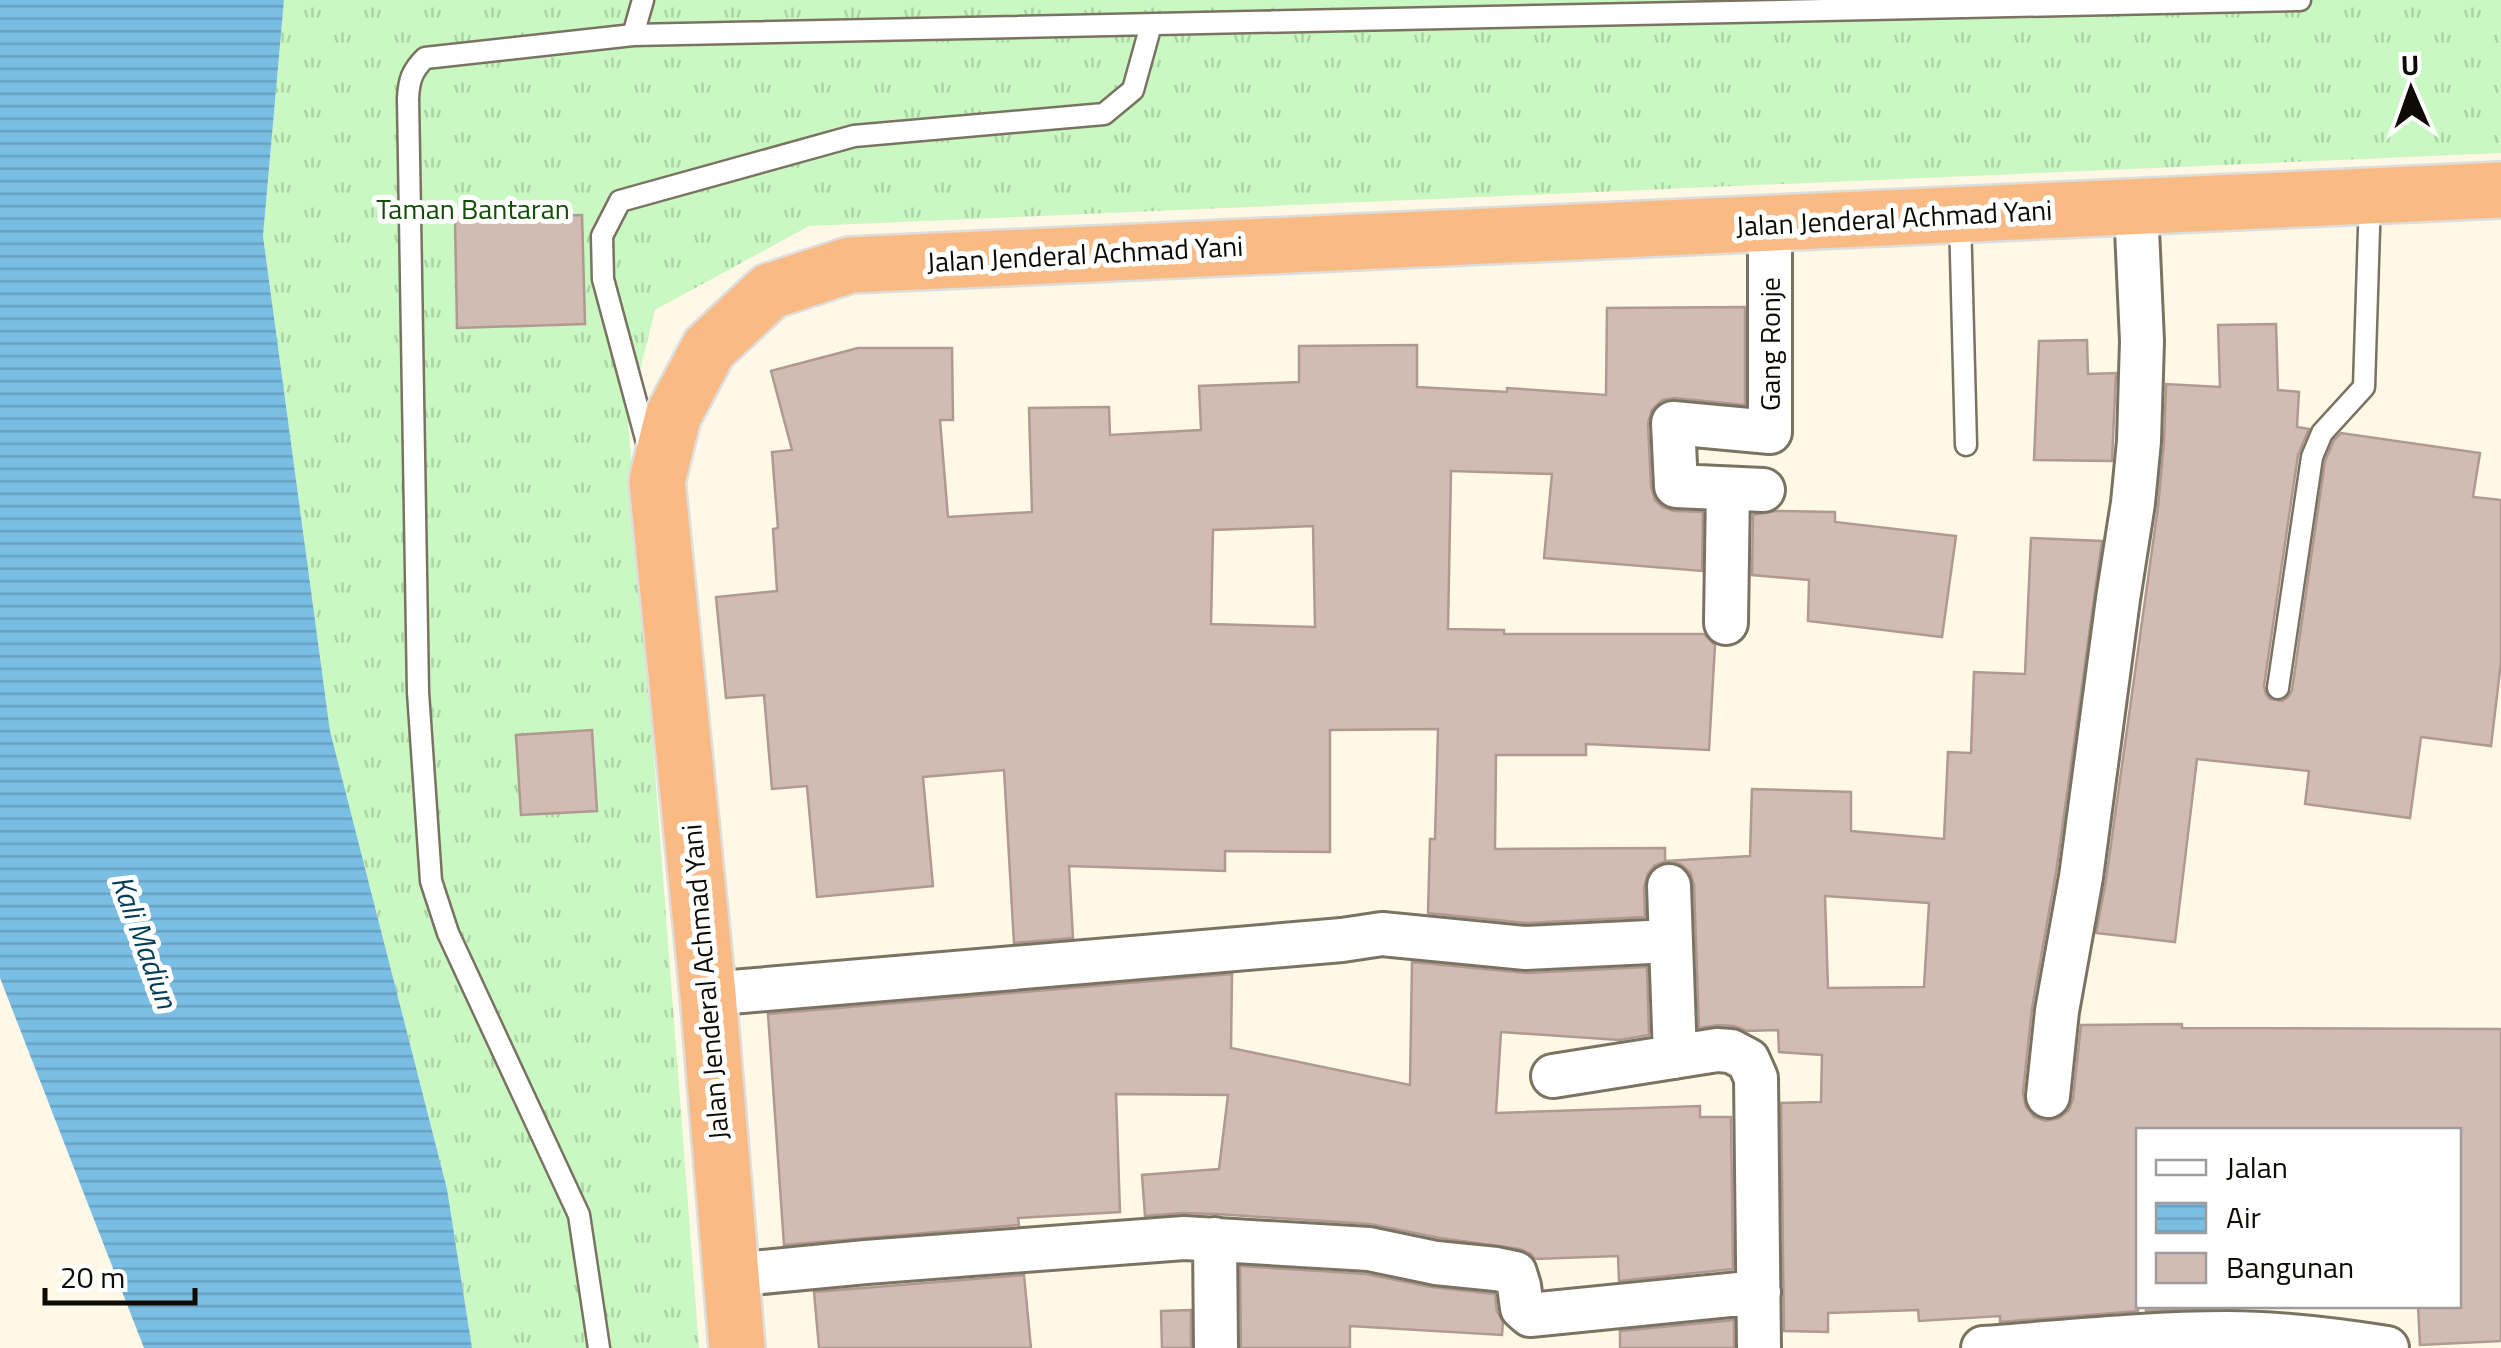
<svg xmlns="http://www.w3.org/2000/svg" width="2501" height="1348" viewBox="0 0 2501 1348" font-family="'Titillium Web',sans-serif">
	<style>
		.grass { fill: url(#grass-tufts) }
		.water { fill: url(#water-rules) }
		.building { fill: #d2bbb3; stroke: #af9991; stroke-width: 2.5; fill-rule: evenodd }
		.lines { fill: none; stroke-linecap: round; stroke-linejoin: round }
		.service-casing { stroke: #7b7361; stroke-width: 25 }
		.minor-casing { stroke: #7b7361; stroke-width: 48 }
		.trunk-casing { stroke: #dddddc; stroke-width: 60 }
		.service { stroke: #fff; stroke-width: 20 }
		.minor { stroke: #fff; stroke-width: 42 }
		.trunk { stroke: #faba84; stroke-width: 55 }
		.labels { text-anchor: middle; stroke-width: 10; stroke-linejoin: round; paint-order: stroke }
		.park-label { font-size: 28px; fill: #114e06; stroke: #fff }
		.street-label { font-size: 28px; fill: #0e0b05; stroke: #fff }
		.water-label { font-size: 30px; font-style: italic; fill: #033e58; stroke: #fff }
	</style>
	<defs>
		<pattern id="grass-tufts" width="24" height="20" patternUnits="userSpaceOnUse" patternTransform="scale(2.5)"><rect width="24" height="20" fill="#caf8c3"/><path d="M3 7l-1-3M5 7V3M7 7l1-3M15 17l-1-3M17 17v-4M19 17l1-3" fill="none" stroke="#acd3a6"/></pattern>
		<pattern id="water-rules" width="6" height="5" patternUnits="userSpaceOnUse" patternTransform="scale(2.5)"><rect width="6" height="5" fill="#7bbee4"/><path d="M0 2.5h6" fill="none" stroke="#69a2c2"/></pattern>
	</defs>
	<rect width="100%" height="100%" fill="#fff8e7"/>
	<path class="grass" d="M284,0H2501V153L809,226L655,310L628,419L699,1348H472L447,1189L330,731L263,236Z"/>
	<path class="water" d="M0,0H284L263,236L330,731L447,1189L472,1348H144L0,978Z"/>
	<path class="building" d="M582,215L585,324L457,328L455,218Z
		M1745,307V405L1674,398L1662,400L1652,410L1648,423L1651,487L1655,500L1662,507L1674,511L1703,512L1702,571L1544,558L1552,474L1451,471L1448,629L1504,630V634H1704L1715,645L1709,750L1586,744V755H1496L1495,849L1665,848V861L1750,856L1752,789L1851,792V831L1944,839L1948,752L1971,753L1974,672L2025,674L2031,538L2102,541L2056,873L2032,1008L2023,1093L2026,1107L2034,1117L2046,1121L2059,1118L2069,1110L2073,1099L2081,1025L2182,1024V1028L2501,1029V1341L2420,1345L2418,1306H2458V1130H2138V1311L2000,1322V1316L1919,1321L1918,1310L1828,1313V1332L1784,1331L1781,1103L1821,1102L1822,1055L1779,1052L1778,1030L1747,1031L1734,1026L1718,1025L1699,1028L1694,885L1690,872L1680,864L1667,861L1655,865L1648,873L1644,887L1645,917L1527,923L1428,913L1430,839H1435L1438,729L1330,730V852L1225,851V871L1069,866L1073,938L1014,943L1004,770L923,777L933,886L817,897L807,786L772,789L764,695L726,698L716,597L777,591L773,529L778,528L772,452L792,450L771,371L858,348H952L953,420H940L948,517L1032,512L1029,408L1109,407L1110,435L1201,430L1199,386L1299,382V346L1417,345V387L1507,392V388L1606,395L1607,308ZM1313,526L1315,627L1211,624L1213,530ZM1825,896L1929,903L1924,987L1828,988Z
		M2276,324L2278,390L2299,392L2297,427L2309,429L2298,455L2264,686L2266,694L2270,699L2282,701L2288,697L2292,690L2325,461L2334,440L2341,433L2480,453L2473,497L2501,500V662L2491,746L2421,737L2410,818L2305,804L2309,771L2197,759L2175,942L2096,933L2106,880L2158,507L2164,442L2166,384L2220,387L2218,325Z
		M2087,340L2088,374L2116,373L2112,461L2034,460L2039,341Z
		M1776,511L1835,512V522L1956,536L1942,637L1808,621L1809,580L1752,575L1753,515Z
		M592,730L597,811L521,815L516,735Z
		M1412,962L1527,973L1647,967L1649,1035L1619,1040L1501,1032L1496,1113L1700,1106V1117H1731L1733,1269L1619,1281L1618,1256L1535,1259L1531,1254L1520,1249L1440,1238L1370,1224L1216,1214L1182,1213L1145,1216L1142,1175L1219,1169L1228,1095L1116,1094L1120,1212L1018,1218L1019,1225L784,1245L768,1014L1232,974L1231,1048L1410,1085Z
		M1240,1266L1366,1274L1431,1287L1495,1294L1497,1311L1503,1322L1502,1335L1350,1326V1348H1241Z
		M1024,1275L1031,1348H819L814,1292Z
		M2146,1306H2218V1308L2146,1311Z
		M1191,1310V1348H1162L1161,1311Z
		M1734,1320V1348H1620V1331Z"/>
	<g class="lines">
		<defs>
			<path id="service" d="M633,35L643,0
				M1960,217L1966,445
				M649,450L603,279L602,236L620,201L854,136L1104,114L1133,90L1151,25
				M2278,688L2312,457L2322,433L2364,387L2370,198
				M599,1348L579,1215L448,933L431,881L418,692L408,98C409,80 412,71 425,58L633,35L2300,0"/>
			<path id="minor" d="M1763,490L1676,486L1673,423L1770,432V223
				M1726,623L1728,489
				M1669,886L1675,1057
				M708,994L1342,940L1382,934L1526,948L1670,941
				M1553,1076L1717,1050L1731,1051L1748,1060L1756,1078L1759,1348
				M2048,1096L2057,1011L2081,877L2118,599L2133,503L2139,441L2142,341L2136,207
				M1215,1239L1216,1348
				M731,1275L866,1262L1184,1238L1369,1249L1436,1263L1496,1269L1515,1273L1519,1286L1522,1308L1530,1315L1759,1292
				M1983,1348C2065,1342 2146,1333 2227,1333C2280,1333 2335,1340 2387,1348"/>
			<path id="trunk" d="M737,1348L708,994L657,481L673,416L709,348L770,291L850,265L2501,190"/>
		</defs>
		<use href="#service" class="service-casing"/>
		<use href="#minor" class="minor-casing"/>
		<use href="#trunk" class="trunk-casing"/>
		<use href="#service" class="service"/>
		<use href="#minor" class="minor"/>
		<use href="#trunk" class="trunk"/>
	</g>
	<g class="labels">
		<g class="park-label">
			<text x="473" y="219">Taman Bantaran</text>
		</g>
		<g class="street-label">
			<text transform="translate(1894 218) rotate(-3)" y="10">Jalan Jenderal Achmad Yani</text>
			<text transform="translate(1085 254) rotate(-3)" y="10">Jalan Jenderal Achmad Yani</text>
			<text transform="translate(1770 344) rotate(-90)" y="10">Gang Ronje</text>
			<text transform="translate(705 982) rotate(-95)" y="10">Jalan Jenderal Achmad Yani</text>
		</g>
		<g class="water-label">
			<text transform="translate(144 942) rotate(70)" y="10">Kali Madiun</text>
		</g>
	</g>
	<rect x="2136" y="1128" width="325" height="180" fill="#ffffff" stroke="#9f9d9b" stroke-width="2.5"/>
	<rect x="2156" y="1160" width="50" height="15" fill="#ffffff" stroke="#9f9d9b" stroke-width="2.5"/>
	<text x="2226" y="1178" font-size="30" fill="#0e0b05">Jalan</text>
	<rect x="2156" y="1203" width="50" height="30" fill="url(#water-rules)" stroke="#9f9d9b" stroke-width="2.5"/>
	<text x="2226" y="1228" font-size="30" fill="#0e0b05">Air</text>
	<rect x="2156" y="1253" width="50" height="30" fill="#d2bbb3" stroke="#9f9d9b" stroke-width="2.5"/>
	<text x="2226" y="1278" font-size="30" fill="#0e0b05">Bangunan</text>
	<g transform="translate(2411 90) rotate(358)" stroke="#ffffff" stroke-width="8" paint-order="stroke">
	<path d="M0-8L18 38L0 25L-18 38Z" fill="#0e0b05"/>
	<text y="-15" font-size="28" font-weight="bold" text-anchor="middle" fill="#0e0b05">U</text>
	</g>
	<path d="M45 1288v15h150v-15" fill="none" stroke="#0e0b05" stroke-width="5"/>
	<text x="60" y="1288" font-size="30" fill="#0e0b05" stroke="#ffffff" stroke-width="8" paint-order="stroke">20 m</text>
</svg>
